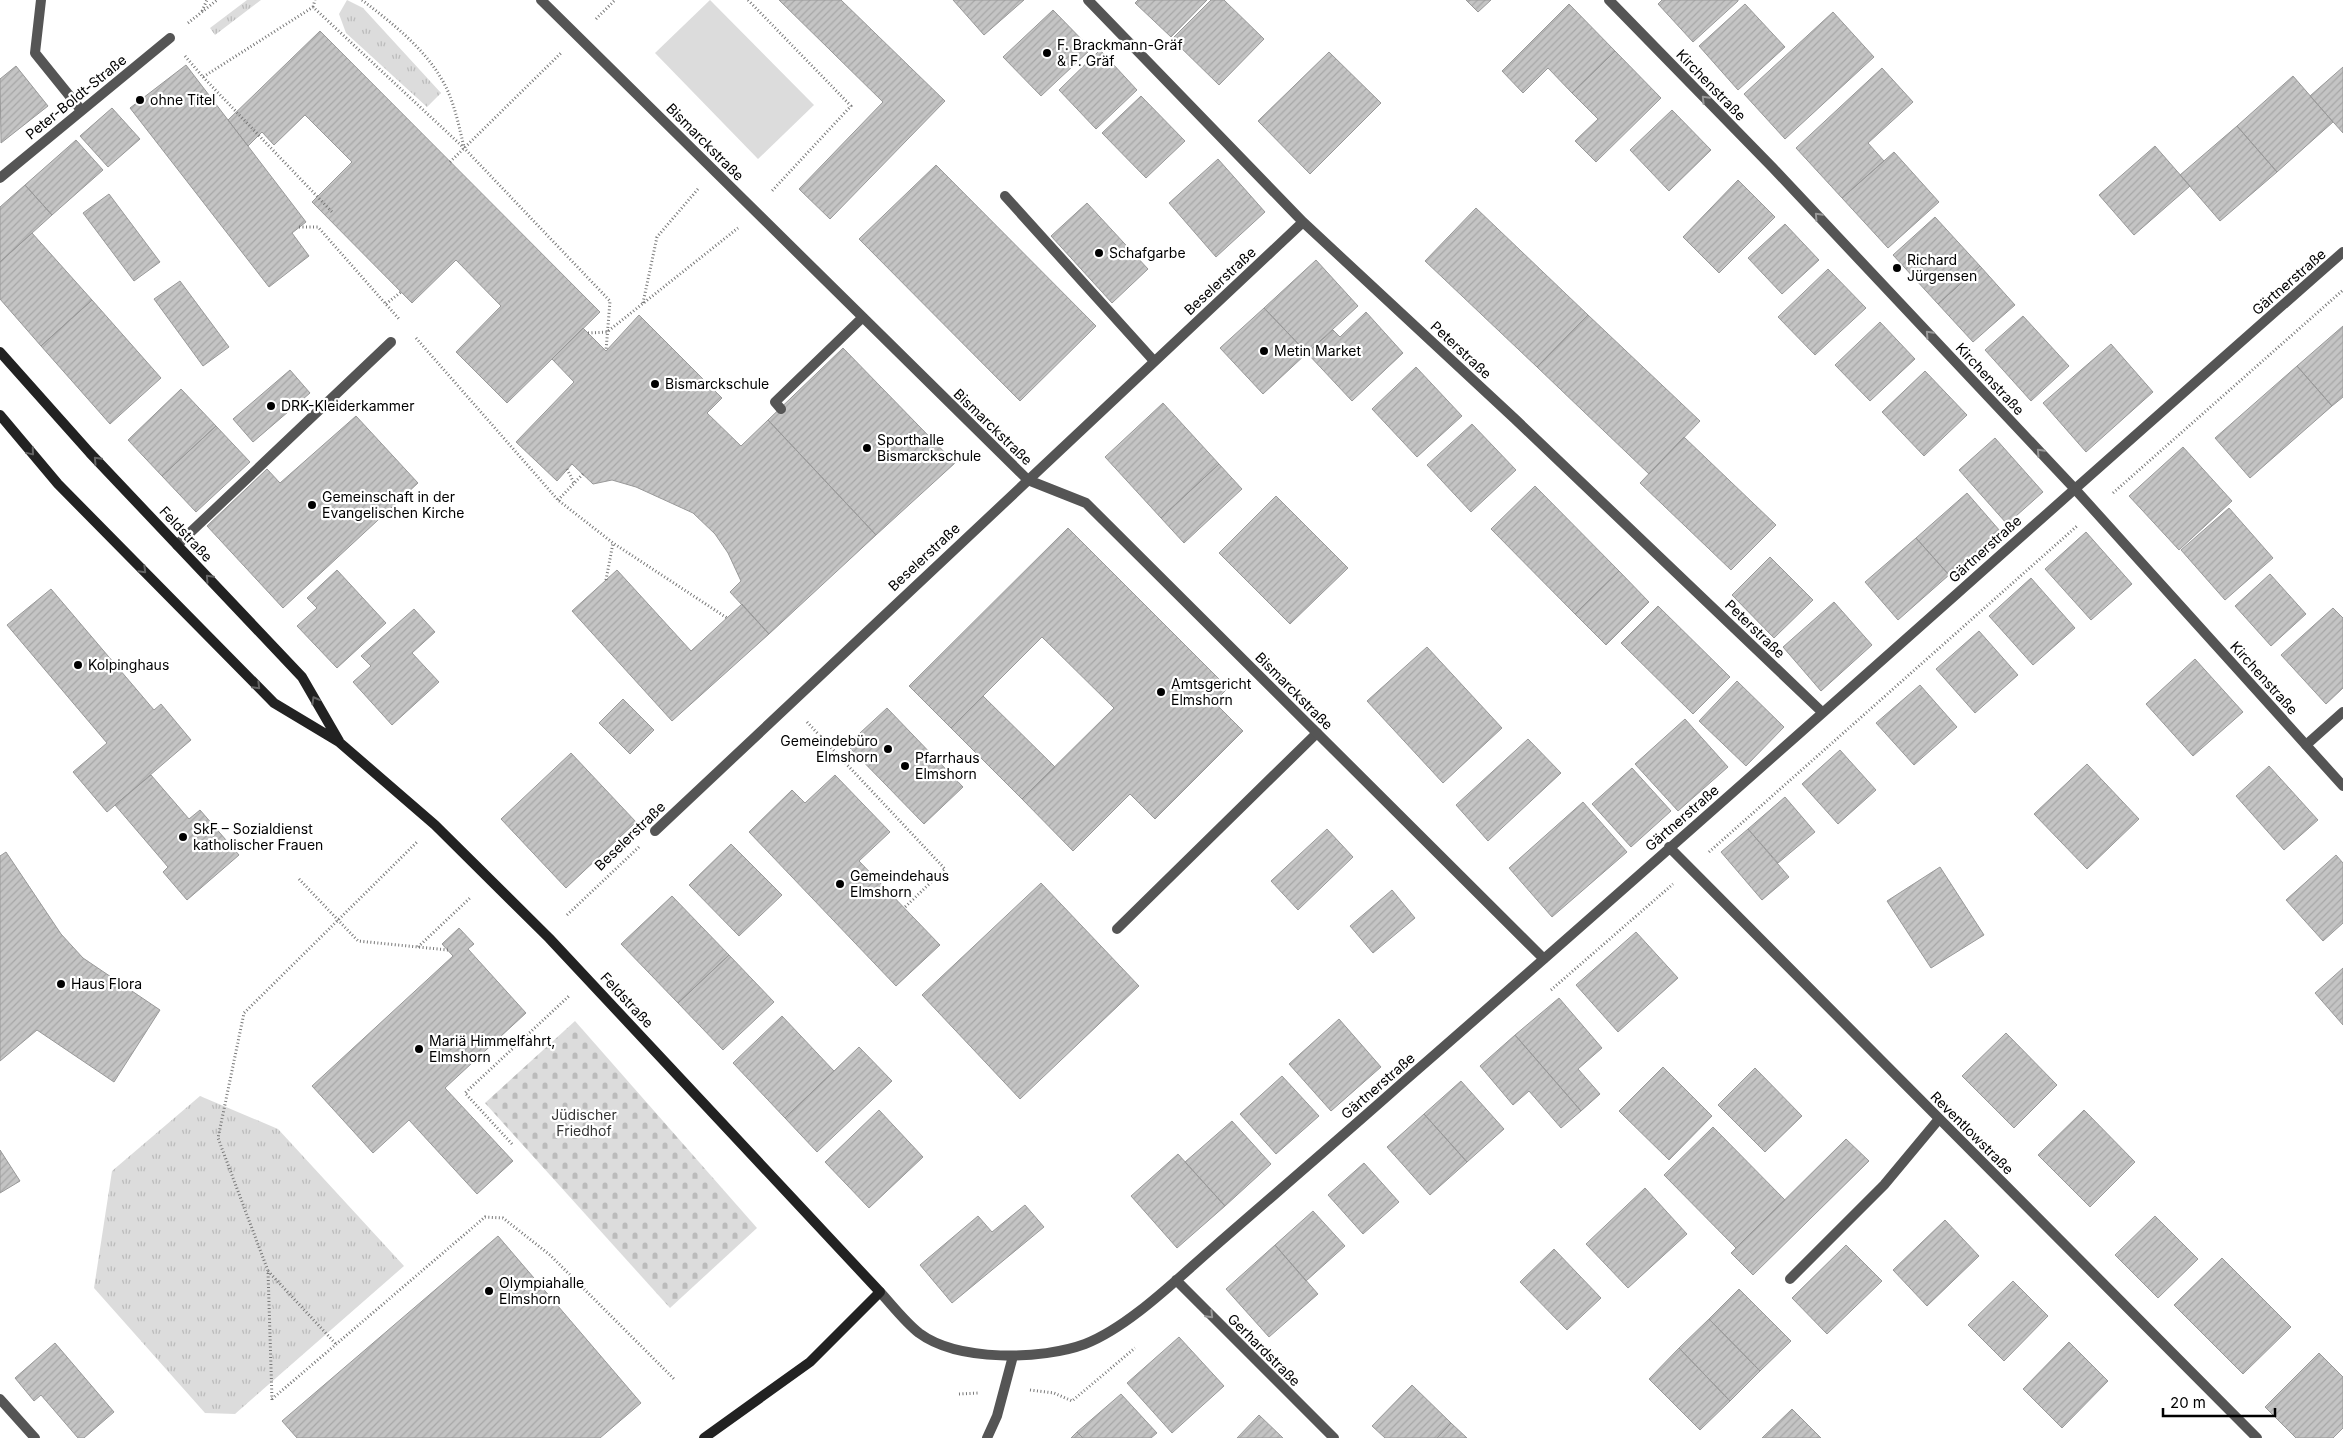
<svg xmlns="http://www.w3.org/2000/svg" width="2343" height="1438" viewBox="0 0 2343 1438" font-family="Inter,sans-serif">
	<style>
		.grass { fill: url(#grass-tufts) }
		.cemetery { fill: url(#cemetery-stones) }
		.pitch { fill: #dcdcdc }
		.building { fill: url(#building-hatch); stroke: #999 }
		.lines { fill: none; stroke-linecap: round; stroke-linejoin: round }
		.path { stroke: #777; stroke-width: 3; stroke-dasharray: 1 2.5; stroke-linecap: butt }
		.service { stroke: #555; stroke-width: 10 }
		.minor { stroke: #555; stroke-width: 10 }
		.secondary { stroke: #222; stroke-width: 10 }
		.oneway { stroke: #999 }
		.oneway2 { stroke: #646464 }
		.poi-dot { fill: #000; stroke: #fff; stroke-width: 2 }
		.labels { text-anchor: middle; stroke-width: 4.5; stroke-linejoin: round; paint-order: stroke }
		.poi-label { font-size: 14px; fill: #000; stroke: #fff; text-anchor: start }
		.street-label { font-size: 14px; fill: #000; stroke: #fff }
		.park-label { font-size: 14px; fill: #333; stroke: #fff }
	</style>
	<defs>
		<pattern id="grass-tufts" width="24" height="20" patternUnits="userSpaceOnUse" patternTransform="scale(1.25)"><rect width="24" height="20" fill="#dcdcdc"/><path d="M3 7l-1-3M5 7V3M7 7l1-3M15 17l-1-3M17 17v-4M19 17l1-3" fill="none" stroke="#bbb"/></pattern>
		<pattern id="cemetery-stones" width="16" height="16" patternUnits="userSpaceOnUse" patternTransform="scale(1.25)"><rect width="16" height="16" fill="#dcdcdc"/><path d="M2 7V4a2 2 0 0 1 4 0v3zM10 15v-3a2 2 0 0 1 4 0v3z" fill="#bbb"/></pattern>
		<pattern id="building-hatch" width="6" height="6" patternUnits="userSpaceOnUse" patternTransform="scale(1.25)"><rect width="6" height="6" fill="#c4c4c4"/><path d="M-1 1l2-2M0 6l6-6M5 7l2-2" fill="none" stroke="#a7a7a7"/></pattern>
	</defs>
	<rect width="100%" height="100%" fill="#fff"/>
	<path class="grass" d="M247,0H261L215,35L210,28Z
		M347,0L363,8L441,93L427,107L346,33L339,14Z
		M200,1096L278,1129L404,1266L235,1414L205,1413L94,1288L112,1171Z"/>
	<path class="cemetery" d="M575,1021L757,1228L670,1308L485,1103Z"/>
	<path class="pitch" d="M710,0L814,105L758,159L655,53Z"/>
	<path class="building" d="M779,0H841L945,101L830,219L799,189L883,102Z
		M953,0H1024L984,35Z
		M1138,0H1207L1171,37L1135,3Z
		M1211,0H1224L1264,39L1219,85L1172,39Z
		M1466,0H1491L1478,12Z
		M1662,0H1738V1L1693,42L1658,4Z
		M1569,4L1615,51L1572,93L1548,68L1523,93L1502,71Z
		M1745,4L1785,47L1738,90L1699,46Z
		M1053,10L1091,49L1041,96L1003,57Z
		M1833,12L1874,57L1785,139L1744,94Z
		M320,31L600,312L507,403L456,352L501,306L456,260L412,303L312,202L352,162L305,115L274,145L262,132L248,146L228,120Z
		M1100,50L1137,90L1096,129L1059,90Z
		M1615,51L1661,98L1596,162L1575,141L1598,119L1572,93Z
		M1329,52L1381,103L1310,174L1258,121Z
		M186,65L306,222L292,233L309,256L269,287L130,108Z
		M16,66L48,106L1,143L0,79Z
		M2343,67V133L2310,96Z
		M1882,68L1913,102L1868,143L1884,161L1842,198L1796,148Z
		M2293,76L2333,122L2277,172L2237,126Z
		M1141,96L1185,141L1146,178L1102,133Z
		M112,108L140,139L108,167L80,136Z
		M1672,110L1711,150L1669,191L1630,150Z
		M2237,126L2277,172L2220,221L2180,175Z
		M76,140L103,170L52,215L25,185Z
		M2155,146L2190,186L2134,235L2099,195Z
		M1894,152L1939,202L1888,248L1842,198Z
		M1218,159L1265,212L1216,257L1169,203Z
		M936,165L1096,326L1020,401L859,239Z
		M1738,180L1775,217L1719,273L1683,237Z
		M25,185L52,215L0,262V207Z
		M109,194L160,262L134,281L83,213Z
		M1087,203L1148,269L1112,303L1051,236Z
		M1476,208L1588,315L1537,367L1425,261Z
		M1935,217L1980,266L1938,304L1893,255Z
		M1785,224L1819,260L1782,294L1748,258Z
		M32,233L92,300L41,346L0,299V262Z
		M1316,260L1358,306L1307,353L1264,308Z
		M1980,266L2015,305L1973,342L1938,304Z
		M1828,269L1866,308L1815,355L1778,317Z
		M180,281L229,347L203,366L154,299Z
		M92,300L161,378L110,424L41,346Z
		M1264,308L1307,353L1263,394L1220,348Z
		M1366,312L1403,353L1352,401L1307,353L1333,330L1340,337Z
		M639,315L722,398L707,413L741,446L768,420L876,535L769,634L730,592L741,581L728,553L715,534L693,513L636,487L612,480L593,484L572,464L557,481L516,442L574,382L552,359L583,328L606,351Z
		M1588,315L1700,421L1649,474L1537,367Z
		M2023,316L2069,366L2031,401L1985,350Z
		M1880,322L1915,359L1870,401L1835,365Z
		M2343,326V397L2332,406L2297,366Z
		M2111,344L2153,392L2086,452L2043,403Z
		M843,348L955,463L876,535L768,420Z
		M2297,366L2332,406L2250,478L2215,438Z
		M1416,367L1462,416L1417,457L1372,409Z
		M290,370L310,393L253,442L233,419Z
		M1925,371L1967,415L1924,456L1882,412Z
		M181,389L216,426L162,476L128,440Z
		M1163,403L1219,464L1161,518L1105,457Z
		M356,416L418,483L283,608L207,526L267,469L280,483Z
		M1472,424L1516,470L1471,512L1427,465Z
		M216,426L250,462L196,512L162,476Z
		M1684,437L1776,525L1731,570L1640,483Z
		M1995,438L2043,492L2007,524L1959,470Z
		M2183,447L2232,501L2179,550L2129,496Z
		M1219,464L1242,489L1184,543L1161,518Z
		M1535,486L1619,571L1575,614L1491,529Z
		M1967,493L2000,531L1949,575L1916,538Z
		M1276,496L1348,568L1290,624L1219,553Z
		M2229,508L2273,558L2225,600L2181,550Z
		M1068,528L1228,688L1214,702L1243,731L1155,819L1130,794L1073,851L1022,799L1114,708L1042,637L951,728L909,686Z
		M2086,532L2132,584L2091,620L2045,569Z
		M1916,538L1949,575L1898,620L1865,582Z
		M1770,557L1813,600L1774,638L1732,595Z
		M337,570L386,623L337,668L297,626L317,608L307,598Z
		M617,570L691,651L742,604L769,634L672,721L572,611Z
		M1619,571L1649,602L1606,645L1575,614Z
		M2270,574L2306,614L2271,646L2235,606Z
		M2031,578L2075,628L2033,665L1989,616Z
		M51,589L154,710L161,704L191,740L107,812L73,772L107,743L7,625Z
		M1834,602L1872,645L1821,691L1783,647Z
		M1658,606L1730,677L1693,714L1621,643Z
		M2333,608L2343,618V688L2326,704L2281,655Z
		M414,609L435,632L412,653L439,682L392,725L353,682L371,666L361,656Z
		M1979,631L2018,675L1975,713L1936,669Z
		M1427,647L1502,728L1443,783L1367,701Z
		M2195,659L2243,712L2193,756L2146,704Z
		M1737,681L1784,727L1746,766L1699,721Z
		M1920,685L1957,727L1914,765L1876,723Z
		M983,696L1055,767L1022,799L951,728Z
		M623,699L654,730L630,754L599,723Z
		M887,708L963,787L924,824L847,745Z
		M1685,719L1728,767L1678,811L1635,764Z
		M1528,739L1561,773L1488,841L1456,805Z
		M1840,750L1876,790L1838,824L1802,784Z
		M571,753L636,822L566,888L501,819Z
		M2087,764L2139,819L2087,869L2034,814Z
		M2269,766L2318,820L2284,850L2236,796Z
		M1632,768L1671,811L1631,847L1592,804Z
		M151,775L189,819L200,810L239,855L187,900L163,872L168,867L115,805Z
		M835,775L890,832L859,861L940,945L896,986L749,832L792,790L805,803Z
		M1785,797L1815,832L1778,863L1748,829Z
		M1583,802L1627,852L1552,917L1509,868Z
		M1327,829L1353,857L1298,910L1271,881Z
		M1748,829L1789,877L1762,900L1721,852Z
		M731,844L782,895L739,936L689,885Z
		M6,852L61,934L83,958L160,1010L114,1082L37,1030L0,1061V856Z
		M2336,855L2343,863V923L2323,941L2286,900Z
		M1940,867L1984,935L1931,968L1887,901Z
		M1041,883L1139,986L1020,1099L922,995Z
		M1392,890L1415,918L1373,953L1350,926Z
		M672,896L729,955L678,1003L621,944Z
		M459,928L474,944L468,949L526,1013L445,1088L513,1161L477,1194L409,1120L373,1153L312,1086L453,956L442,944Z
		M1636,932L1678,978L1618,1032L1576,985Z
		M729,955L774,1002L723,1050L678,1003Z
		M2343,968V1025L2315,993Z
		M1559,998L1602,1048L1578,1069L1600,1094L1581,1111L1515,1035Z
		M782,1016L834,1071L785,1118L733,1063Z
		M1339,1019L1381,1067L1331,1111L1289,1064Z
		M2006,1033L2057,1085L2014,1128L1962,1076Z
		M1515,1035L1581,1111L1561,1128L1529,1091L1513,1105L1480,1066Z
		M859,1047L892,1081L817,1152L785,1118Z
		M1663,1067L1712,1116L1669,1160L1619,1111Z
		M1755,1068L1802,1116L1765,1152L1718,1105Z
		M1282,1076L1319,1116L1276,1154L1240,1114Z
		M1461,1081L1504,1129L1467,1162L1424,1114Z
		M879,1110L923,1157L869,1208L825,1162Z
		M2084,1110L2135,1162L2090,1207L2038,1155Z
		M1424,1114L1467,1162L1430,1195L1387,1147Z
		M1232,1121L1271,1164L1225,1206L1185,1162Z
		M1713,1127L1785,1200L1736,1248L1664,1175Z
		M1846,1139L1869,1161L1753,1275L1731,1253Z
		M0,1150L20,1181L0,1193Z
		M1178,1154L1225,1206L1177,1248L1131,1196Z
		M1364,1163L1399,1202L1363,1234L1328,1195Z
		M1645,1188L1687,1234L1628,1288L1586,1244Z
		M1025,1205L1044,1227L952,1303L920,1265L978,1216L992,1232Z
		M1313,1211L1345,1246L1306,1281L1275,1245Z
		M2155,1216L2198,1259L2158,1298L2115,1255Z
		M1945,1220L1979,1256L1927,1306L1893,1270Z
		M498,1236L641,1403L600,1438H297L282,1421Z
		M1275,1245L1318,1294L1269,1337L1226,1289Z
		M1846,1245L1882,1281L1827,1334L1792,1298Z
		M1554,1249L1601,1298L1567,1330L1520,1282Z
		M2222,1258L2291,1327L2243,1374L2174,1305Z
		M2013,1281L2048,1316L2004,1361L1968,1325Z
		M1739,1289L1791,1341L1760,1371L1709,1319Z
		M1709,1319L1760,1371L1730,1401L1679,1348Z
		M1179,1337L1224,1386L1172,1433L1127,1383Z
		M2069,1342L2108,1381L2062,1428L2023,1389Z
		M55,1343L114,1412L84,1438H78L41,1395L34,1401L15,1378Z
		M1679,1348L1730,1401L1700,1430L1649,1379Z
		M2319,1353L2343,1377V1428L2333,1438H2296L2265,1407Z
		M1412,1385L1451,1423L1437,1438H1385L1372,1426Z
		M1121,1394L1157,1433L1151,1438H1083L1077,1432Z
		M1792,1409L1821,1438H1762Z
		M1259,1415L1283,1438H1237Z
		M1451,1423L1467,1438H1437Z
		M1077,1432L1083,1438H1071Z"/>
	<g class="lines">
		<path class="path" d="M362,0C396,26 436,57 451,99C457,115 460,131 464,147
			M748,0L851,106L771,192
			M313,7L315,0
			M202,11L207,0
			M596,19L615,0
			M188,23L217,0
			M185,56L203,77L313,7L464,148L610,301L606,351
			M203,77L333,213
			M450,162L561,53
			M299,227H318L399,319
			M643,303L657,237L698,189
			M386,304L401,292
			M588,333L607,332L738,228
			M416,338L558,500L613,543L727,618
			M567,469L574,483
			M2113,493L2343,290
			M558,500L583,474
			M606,580L613,543
			M807,722L945,869L904,908
			M1709,852L2077,526
			M299,879L358,941L448,950
			M567,915L639,847
			M418,947L471,897
			M1551,990L1673,884
			M512,1144L465,1093L569,996
			M268,1271L336,1344
			M1030,1390L1054,1393L1072,1401L1135,1348
			M959,1394L979,1393
			M272,1399L485,1217L503,1218L550,1255L674,1379
			M272,1400L268,1271L218,1138L244,1013L417,842"/>
		<path class="service" d="M41,0L35,53L81,110
			M541,0L1028,480
			M1005,196L1154,361
			M781,409L775,402L862,318
			M177,545L391,342
			M2306,745L2343,712
			M1117,929L1317,733
			M1790,1279L1884,1185L1939,1119
			M0,1399L35,1438"/>
		<path class="minor" d="M1088,0L1303,222L1515,419L1822,712
			M1609,0L1773,168L2074,488L2343,786
			M0,178L170,38
			M1028,480L1086,503L1544,959
			M655,831L1303,222
			M1669,847L2257,1438
			M1176,1280L1334,1438
			M880,1292C892,1305 905,1322 919,1333C958,1362 1042,1360 1085,1344C1129,1327 1178,1278 1214,1247C1276,1193 1339,1139 1401,1084C1717,809 2028,529 2343,252
			M987,1438L997,1416L1013,1356"/>
		<path class="secondary" d="M0,352L90,453L302,677L339,741
			M0,415L58,484L274,703L339,742L435,825L549,938L880,1292L810,1362L704,1438"/>
	</g>
	<defs><path id="oneway-chevron" d="M-2-3.5L2.5 0L-2 3.5" fill="none" stroke-width="1.6" stroke-linecap="round" stroke-linejoin="round" transform="scale(1.25)"/></defs>
	<g class="oneway">
		<use href="#oneway-chevron" transform="translate(1705 99) rotate(-134)"/>
		<use href="#oneway-chevron" transform="translate(1818 216) rotate(-133)"/>
		<use href="#oneway-chevron" transform="translate(1929 334) rotate(-133)"/>
		<use href="#oneway-chevron" transform="translate(2040 452) rotate(-133)"/>
		<use href="#oneway-chevron" transform="translate(1210 1315) rotate(45)"/>
	</g>
	<g class="oneway2">
		<use href="#oneway-chevron" transform="translate(31 452) rotate(50)"/>
		<use href="#oneway-chevron" transform="translate(97 460) rotate(-133)"/>
		<use href="#oneway-chevron" transform="translate(143 570) rotate(45)"/>
		<use href="#oneway-chevron" transform="translate(209 578) rotate(-133)"/>
		<use href="#oneway-chevron" transform="translate(257 686) rotate(45)"/>
		<use href="#oneway-chevron" transform="translate(315 700) rotate(-120)"/>
	</g>
	<g class="poi-dot">
		<circle cx="1047" cy="53" r="5"/>
		<circle cx="140" cy="100" r="5"/>
		<circle cx="1099" cy="253" r="5"/>
		<circle cx="1897" cy="268" r="5"/>
		<circle cx="1264" cy="351" r="5"/>
		<circle cx="655" cy="384" r="5"/>
		<circle cx="271" cy="406" r="5"/>
		<circle cx="867" cy="448" r="5"/>
		<circle cx="312" cy="505" r="5"/>
		<circle cx="78" cy="665" r="5"/>
		<circle cx="1161" cy="692" r="5"/>
		<circle cx="888" cy="749" r="5"/>
		<circle cx="905" cy="766" r="5"/>
		<circle cx="183" cy="837" r="5"/>
		<circle cx="840" cy="884" r="5"/>
		<circle cx="61" cy="984" r="5"/>
		<circle cx="419" cy="1049" r="5"/>
		<circle cx="489" cy="1291" r="5"/>
	</g>
	<g class="labels">
		<g class="poi-label">
			<text x="1057" y="50">F. Brackmann-Gräf<tspan x="1057" dy="16">&amp; F. Gräf</tspan></text>
			<text x="150" y="105">ohne Titel</text>
			<text x="1109" y="258">Schafgarbe</text>
			<text x="1907" y="265">Richard<tspan x="1907" dy="16">Jürgensen</tspan></text>
			<text x="1274" y="356">Metin Market</text>
			<text x="665" y="389">Bismarckschule</text>
			<text x="281" y="411">DRK-Kleiderkammer</text>
			<text x="877" y="445">Sporthalle<tspan x="877" dy="16">Bismarckschule</tspan></text>
			<text x="322" y="502">Gemeinschaft in der<tspan x="322" dy="16">Evangelischen Kirche</tspan></text>
			<text x="88" y="670">Kolpinghaus</text>
			<text x="1171" y="689">Amtsgericht<tspan x="1171" dy="16">Elmshorn</tspan></text>
			<text x="878" y="746" text-anchor="end">Gemeindebüro<tspan x="878" dy="16">Elmshorn</tspan></text>
			<text x="915" y="763">Pfarrhaus<tspan x="915" dy="16">Elmshorn</tspan></text>
			<text x="193" y="834">SkF – Sozialdienst<tspan x="193" dy="16">katholischer Frauen</tspan></text>
			<text x="850" y="881">Gemeindehaus<tspan x="850" dy="16">Elmshorn</tspan></text>
			<text x="71" y="989">Haus Flora</text>
			<text x="429" y="1046">Mariä Himmelfahrt,<tspan x="429" dy="16">Elmshorn</tspan></text>
			<text x="499" y="1288">Olympiahalle<tspan x="499" dy="16">Elmshorn</tspan></text>
		</g>
		<g class="street-label">
			<text transform="translate(1711 85) rotate(46)" y="5">Kirchenstraße</text>
			<text transform="translate(76 97) rotate(-39)" y="5">Peter-Boldt-Straße</text>
			<text transform="translate(705 142) rotate(45)" y="5">Bismarckstraße</text>
			<text transform="translate(1220 281) rotate(-43)" y="5">Beselerstraße</text>
			<text transform="translate(2289 282) rotate(-41)" y="5">Gärtnerstraße</text>
			<text transform="translate(1461 350) rotate(43)" y="5">Peterstraße</text>
			<text transform="translate(1990 379) rotate(47)" y="5">Kirchenstraße</text>
			<text transform="translate(993 427) rotate(44)" y="5">Bismarckstraße</text>
			<text transform="translate(186 534) rotate(47)" y="5">Feldstraße</text>
			<text transform="translate(1985 549) rotate(-42)" y="5">Gärtnerstraße</text>
			<text transform="translate(924 557) rotate(-43)" y="5">Beselerstraße</text>
			<text transform="translate(1755 629) rotate(44)" y="5">Peterstraße</text>
			<text transform="translate(2264 678) rotate(48)" y="5">Kirchenstraße</text>
			<text transform="translate(1294 691) rotate(45)" y="5">Bismarckstraße</text>
			<text transform="translate(1682 818) rotate(-41)" y="5">Gärtnerstraße</text>
			<text transform="translate(630 836) rotate(-44)" y="5">Beselerstraße</text>
			<text transform="translate(627 1000) rotate(47)" y="5">Feldstraße</text>
			<text transform="translate(1378 1086) rotate(-41)" y="5">Gärtnerstraße</text>
			<text transform="translate(1972 1133) rotate(45)" y="5">Reventlowstraße</text>
			<text transform="translate(1264 1350) rotate(45)" y="5">Gerhardstraße</text>
		</g>
		<g class="park-label">
			<text x="584" y="1120">Jüdischer<tspan x="584" dy="16">Friedhof</tspan></text>
		</g>
	</g>
	<path d="M2163 1408v8h112v-8" fill="none" stroke="#000000" stroke-width="2.5"/>
	<text x="2170" y="1408" font-size="15" fill="#000000" stroke="#ffffff" stroke-width="4" paint-order="stroke">20 m</text>
</svg>
